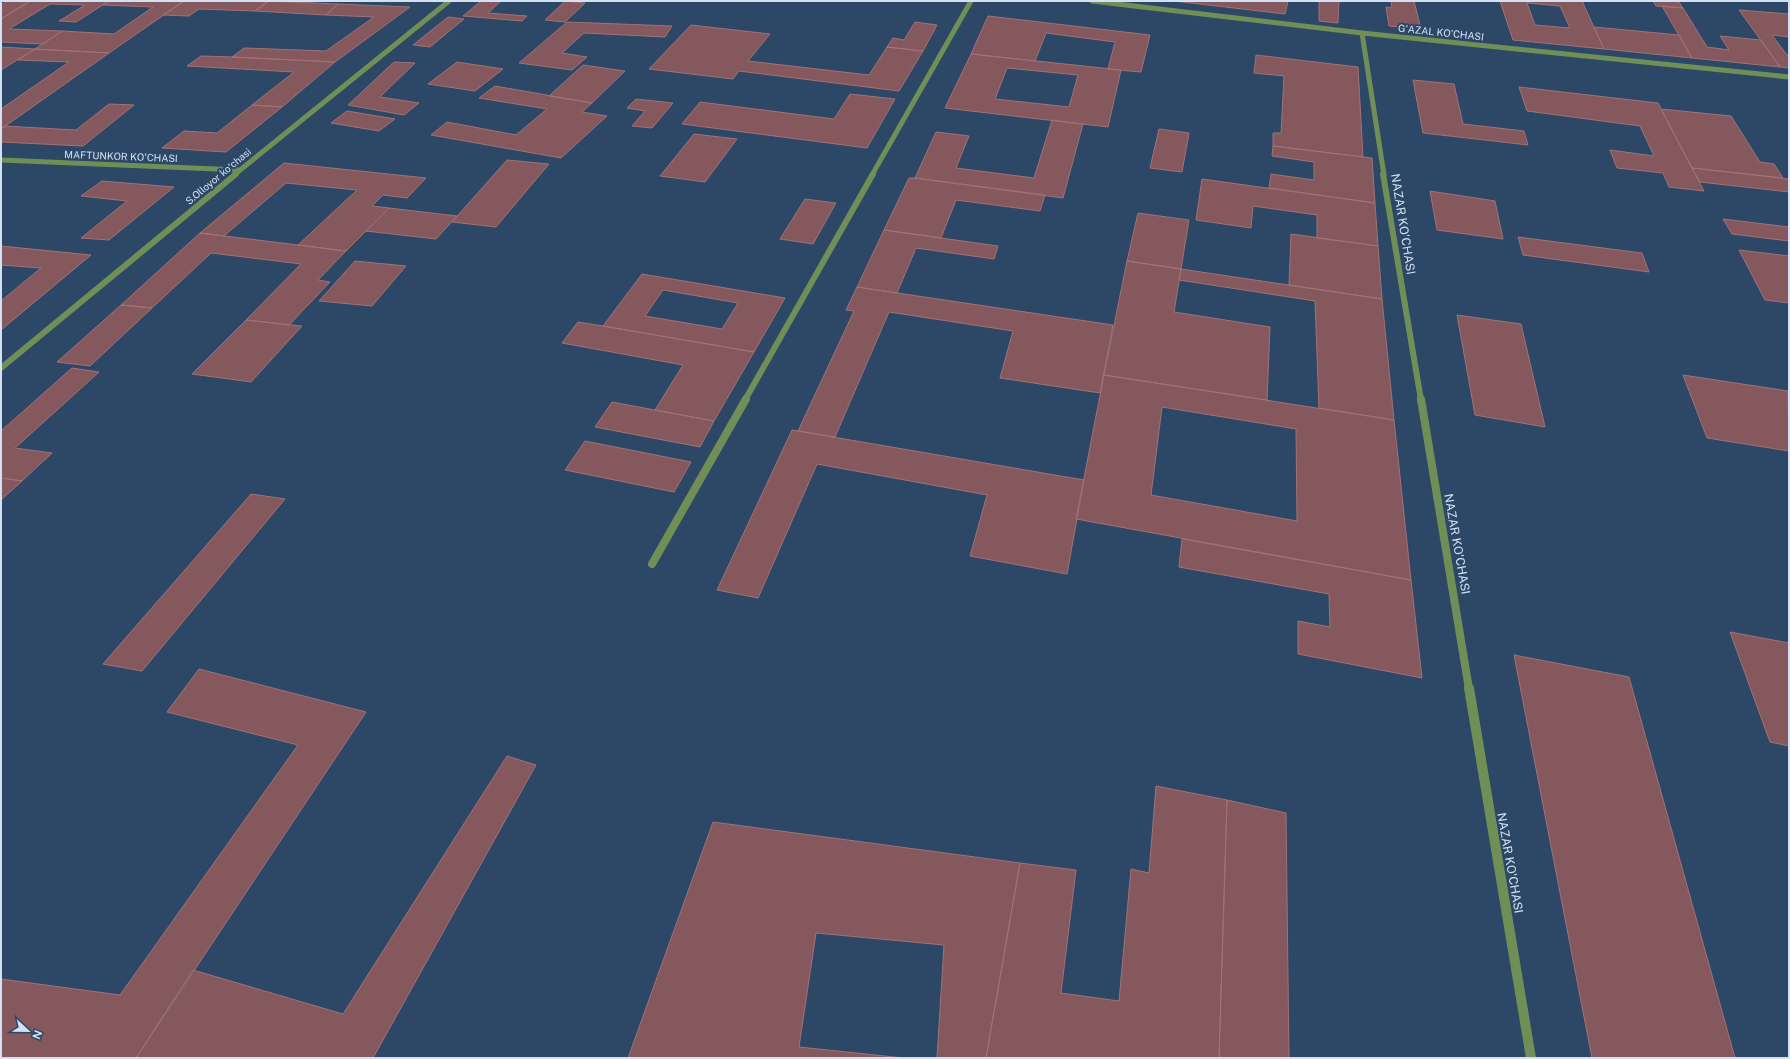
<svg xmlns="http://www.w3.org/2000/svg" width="1790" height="1059" viewBox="0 0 1790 1059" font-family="'Public Sans',sans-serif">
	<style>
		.building { fill: #85585d; stroke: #a17277; fill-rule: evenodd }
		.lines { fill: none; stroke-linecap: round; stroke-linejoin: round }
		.minor-far3 { stroke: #708f56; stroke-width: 5 }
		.minor-far2 { stroke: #708f56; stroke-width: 6 }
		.minor-far1 { stroke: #708f56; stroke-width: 8 }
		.minor { stroke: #708f56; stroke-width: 10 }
		.labels { text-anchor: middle; stroke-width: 4; stroke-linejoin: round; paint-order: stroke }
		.far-street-label { font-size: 10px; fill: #d2e1f4; stroke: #2d4866 }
		.street-label { font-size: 12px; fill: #d2e1f4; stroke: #2d4866 }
	</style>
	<rect width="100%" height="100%" fill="#2d4866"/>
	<path class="building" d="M8,1H30L1,19V5Z
		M30,1H109L76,22L59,21L85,5L50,4L9,29L62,31L43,44L1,42V19Z
		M109,1H184L109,53L35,49L62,31L114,34L153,7L103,5Z
		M184,1H269L255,11L199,9L189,16L163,15Z
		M269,1L338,4L326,15L255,11Z
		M481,1H501L488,13L527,16L522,21L463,16Z
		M565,1L585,3L565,22L545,20Z
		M1174,1H1288L1285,14Z
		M1319,1H1339L1338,23L1319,21Z
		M1391,1H1414L1421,29L1389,26L1386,7L1392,8Z
		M1500,1H1582L1604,49L1513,40ZM1527,3L1560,6L1570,28L1535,25Z
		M1653,1H1678L1683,8L1656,6Z
		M338,4L410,7L335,62L232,57L244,48L326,51L374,17L326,15Z
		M1662,6L1683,8L1707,47L1729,50L1720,36L1761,40L1780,67L1692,58Z
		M1739,10L1789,14V37L1772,35L1787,55H1789V68L1780,67Z
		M988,16L1150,35L1141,72L1108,69L1115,42L1046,33L1035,61L971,54Z
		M448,17L464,19L430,47L413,45Z
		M567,22L672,26L665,37L584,33L562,53L587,57L572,70L519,63Z
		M915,22L937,25L923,51L887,47L893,38L904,40Z
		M691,25L770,34L748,61L869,75L887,47L923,51L899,91L739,71L733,79L649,69Z
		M1594,27L1679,35L1692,58L1604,49Z
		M1,47L35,49L1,70Z
		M35,49L109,53L1,129V109L69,62L18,60Z
		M971,54L1121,70L1108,127L945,108ZM1007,68L1078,75L1069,107L995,99Z
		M1256,55L1358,67L1363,157L1273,146V133H1281L1284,76L1254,73Z
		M201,56L232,57L335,62L282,107L252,105L294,72L187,66Z
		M394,62L415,63L380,97L419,103L404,115L348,105Z
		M457,62L503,69L475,91L428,84Z
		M583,65L625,71L592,103L549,96Z
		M1413,80L1454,84L1463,124L1524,131L1528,145L1423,133Z
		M495,86L592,103L582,112L607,116L561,158L431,135L447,122L516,135L547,109L479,98Z
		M1519,87L1658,103L1704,191L1669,187L1663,173L1617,168L1610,150L1654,156L1640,126L1527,111Z
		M850,94L895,99L867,148L682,124L700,102L834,119Z
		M636,99L673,103L652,128L632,126L645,111L627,108Z
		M109,104L134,105L83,146L1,142V129L4,126L76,130Z
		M252,105L282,107L226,152L162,148L184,131L217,133Z
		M1661,109L1731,116L1760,162L1774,164L1783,178L1692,168Z
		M347,111L395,119L379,131L331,123Z
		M1052,120L1083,124L1063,198L915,178L936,132L969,136L956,168L1034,178Z
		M1159,129L1189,133L1182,172L1150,168Z
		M694,134L737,139L705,182L660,176Z
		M1273,146L1372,158L1375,203L1269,188L1271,174L1314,180V162L1272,156Z
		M507,160L549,164L496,227L452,222Z
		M284,163L426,178L407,198L383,195L372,206L389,208L346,251L298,245L357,190L286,183L224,236L200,233Z
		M1692,168L1789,179V192L1700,182Z
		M909,178H915L1045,195L1040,211L956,200L941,238L884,230Z
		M1202,179L1375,203L1378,246L1317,238V215L1253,206L1251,228L1196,220Z
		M102,181L174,187L109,240L81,238L127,201L81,196Z
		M1430,191L1495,201L1503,239L1437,230Z
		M805,199L836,203L813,244L780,239Z
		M389,208L457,216L436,239L366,231Z
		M1138,213L1189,220L1181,269L1127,261Z
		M1723,219L1789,227V241L1732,234Z
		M884,230L998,246L994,259L916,248L897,293L857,287Z
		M200,233L298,245L346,251L318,280L330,282L289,325L246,320L301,264L211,253L152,308L121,305Z
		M1291,234L1378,246L1382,299L1289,285Z
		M1518,237L1642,253L1649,272L1523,255Z
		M1,246L91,255L1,330V301L41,268L1,265Z
		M1739,250L1789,256V303L1765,300Z
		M355,261L406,266L372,306L319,301Z
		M1127,261L1181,269L1174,312L1270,327L1267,400L1104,375Z
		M1181,269L1382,299L1394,420L1319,408L1315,301L1179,280Z
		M642,274L785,298L754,352L603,326ZM663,290L738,303L722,329L645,316Z
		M857,287L1113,325L1100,393L1000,378L1013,331L889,312L835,437L798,431L854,311L846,310Z
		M121,305L152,308L90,366L57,362Z
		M1457,315L1521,324L1545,427L1475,415Z
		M246,320L302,326L251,382L192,374Z
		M578,322L603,326L754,352L714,421L655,410L683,365L562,343Z
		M72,368L99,372L15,448L52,453L22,481L1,478V431Z
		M1104,375L1394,420L1411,580L1076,519ZM1162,407L1296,429L1297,521L1151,495Z
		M1683,375L1788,391L1789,451L1707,438Z
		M612,402L655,410L714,421L700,447L595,427Z
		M792,430L1084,480L1067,574L970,556L987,495L817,464L758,598L717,590Z
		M585,441L691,462L674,492L565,470Z
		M1,478L22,481L1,500Z
		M251,494L285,499L142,671L103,664Z
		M1182,539L1411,580L1422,678L1298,654V621L1330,627L1329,594L1179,567Z
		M1730,632L1789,643V746L1770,742Z
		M1514,655L1629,677L1735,1058H1592Z
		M199,669L366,712L136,1058H1V979L120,995L298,745L167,712Z
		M507,756L536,765L373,1058H136L193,970L343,1014Z
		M1156,786L1227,800L1219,1058H986L1020,863L1076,870L1061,993L1119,1001L1131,869L1149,873Z
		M1227,800L1286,813L1289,1058H1219Z
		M713,822L1020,863L986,1058H937L944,945L816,933L799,1047L904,1058H628Z"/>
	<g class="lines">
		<path class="minor-far3" d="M1092,1L1362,33L1789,77
			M1362,33L1384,175
			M1,160L240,170
			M234,175L449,1
			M872,175L971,1"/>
		<path class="minor-far2" d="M1383,174L1421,400
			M1,368L236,174
			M745,400L873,174"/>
		<path class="minor-far1" d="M1421,399L1469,689
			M652,564L746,399"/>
		<path class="minor" d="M1469,688L1531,1058"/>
	</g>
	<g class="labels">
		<g class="far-street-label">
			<text transform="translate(1441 32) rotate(6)" y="4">G'AZAL KO'CHASI</text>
			<text transform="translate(121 156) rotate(2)" y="4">MAFTUNKOR KO'CHASI</text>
			<text transform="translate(218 176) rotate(-40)" y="4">S.Olloyor koʻchasi</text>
		</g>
		<g class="street-label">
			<text transform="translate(1403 224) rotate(81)" y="4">NAZAR KO'CHASI</text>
			<text transform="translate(1457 544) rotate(80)" y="4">NAZAR KO'CHASI</text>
			<text transform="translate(1510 863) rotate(80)" y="4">NAZAR KO'CHASI</text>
		</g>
	</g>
	<rect width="1790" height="1059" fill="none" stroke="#d2e1f4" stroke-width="4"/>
	<g transform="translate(28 1031) rotate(112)" stroke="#2d4866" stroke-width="3" paint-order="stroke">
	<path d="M0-3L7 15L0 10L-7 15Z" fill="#d2e1f4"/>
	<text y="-6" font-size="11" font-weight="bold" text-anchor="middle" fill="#d2e1f4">N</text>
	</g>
</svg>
